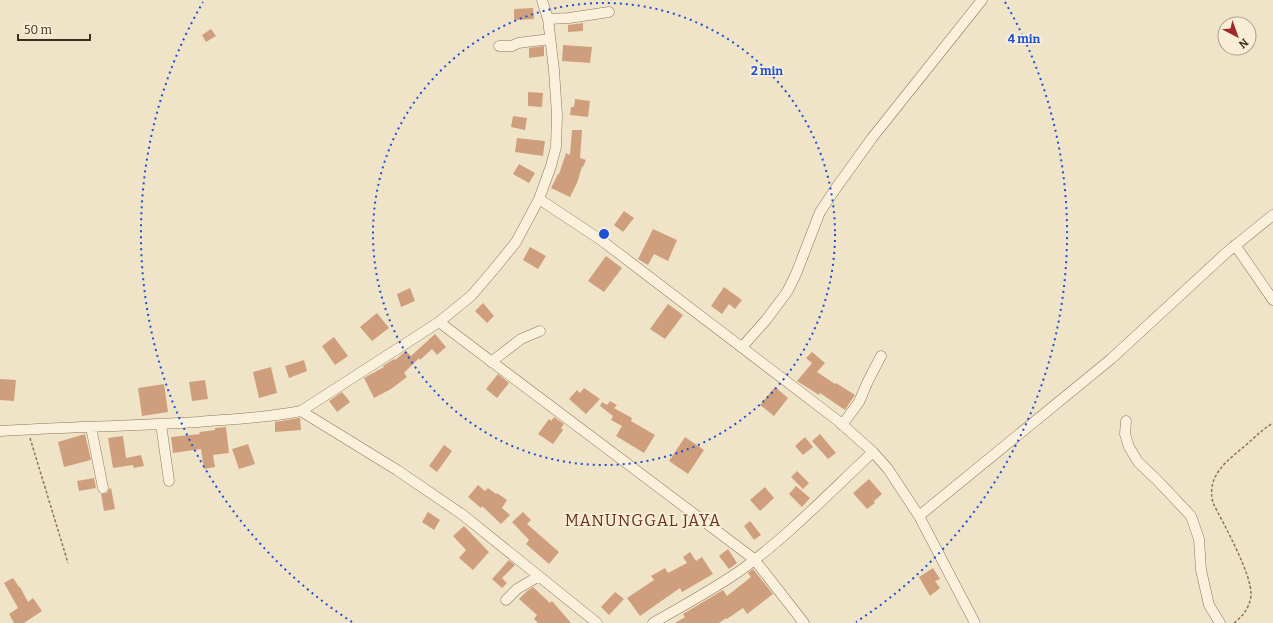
<svg xmlns="http://www.w3.org/2000/svg" width="1273" height="623" viewBox="0 0 1273 623" font-family="Bitter,serif">
	<style>
		.building { fill: #cf9f7d }
		.lines { fill: none; stroke-linecap: round; stroke-linejoin: round }
		.minor-casing { stroke: #8d765c; stroke-width: 11 }
		.path { stroke: #8d765c; stroke-width: 1.5; stroke-dasharray: 3 2; stroke-linecap: butt }
		.minor { stroke: #faf1dc; stroke-width: 10 }
		.ring { fill: none; stroke: #1d4ed8; stroke-width: 2; stroke-dasharray: 2 4 }
		.labels { text-anchor: middle; stroke-width: 4; stroke-linejoin: round; paint-order: stroke }
		.quarter-label { font-size: 16px; letter-spacing: 1px; fill: #6b2e1e; stroke: #f7eed8 }
		.centre { fill: #1d4ed8; stroke: #f7eed8; stroke-width: 2 }
		.ring-label { font-size: 12px; text-anchor: middle; font-weight: bold; fill: #1d4ed8; stroke: #f7eed8; stroke-width: 4; stroke-linejoin: round; paint-order: stroke }
	</style>
	<rect width="100%" height="100%" fill="#f0e4c8"/>
	<path class="building" d="M533,8L534,19L514,20V9Z
		M583,23V31L568,32V25Z
		M211,29L216,36L206,42L202,35Z
		M563,45L592,47L590,63L562,61Z
		M544,46V56L529,58V48Z
		M528,92L543,93L542,107L528,106Z
		M575,99L590,101L588,117L570,115L571,107H574Z
		M513,116L527,118L525,130L511,127Z
		M572,130H582L580,158L586,160L583,167H582L577,183L570,197L551,188L558,174H559L566,153L570,155Z
		M517,138L545,141L543,156L515,152Z
		M519,164L535,173L529,183L513,174Z
		M624,211L634,218L623,232L614,225Z
		M653,229L677,240L668,261L654,254L648,265L638,259Z
		M530,247L546,256L538,269L523,260Z
		M606,256L622,268L604,292L588,281Z
		M724,287L742,300L735,309L729,304L722,314L711,306Z
		M410,288L415,301L401,307L397,294Z
		M483,303L494,316L487,323L475,311Z
		M668,304L683,315L665,339L650,329Z
		M377,313L389,328L372,341L360,327Z
		M435,334L446,347L437,355L432,349L420,360L419,358L404,373L407,377L391,389L374,398L364,378L384,367L383,366L394,359L395,360L406,351L411,356Z
		M334,337L348,356L335,365L322,346Z
		M812,352L825,363L817,372L835,384L836,383L855,395L845,410L820,393L819,395L797,381L812,363L806,358Z
		M304,360L307,371L289,378L285,366Z
		M271,367L277,393L259,398L253,372Z
		M498,374L509,383L497,398L486,389Z
		M0,379L16,380L14,401L0,400Z
		M205,380L208,399L192,401L189,382Z
		M164,384L168,412L142,416L138,388Z
		M775,387L788,398L774,416L760,405Z
		M584,388L600,399L586,414L569,399L577,390L580,393Z
		M342,392L350,402L337,412L329,401Z
		M610,401L617,405L614,408L632,418L631,421L655,435L644,453L616,436L622,426L611,420L613,416L600,406L602,402L607,405Z
		M554,417L564,424L561,428L563,430L553,444L538,434L549,419L551,421Z
		M299,418H300L301,430L275,432V422Z
		M226,427L229,453L213,455L215,467L204,469L201,449L173,453L171,437L200,434L199,432L215,430V428Z
		M85,434L91,460L64,467L58,442Z
		M820,434L836,453L828,459L812,441Z
		M123,436L126,458L141,455L144,466L134,468L133,465L113,468L108,438Z
		M685,437L704,450L688,474L669,461Z
		M805,437L813,447L803,455L795,446Z
		M248,444L255,464L239,469L232,449Z
		M444,445L452,451L437,472L429,466Z
		M797,471L809,483L803,489L791,477Z
		M94,478L96,488L79,491L77,481Z
		M869,479L882,494L874,501L875,503L867,509L853,493Z
		M478,485L485,491L488,488L496,494L497,493L507,500L502,508L510,515L501,524L482,506L481,508L468,497Z
		M796,486L810,498L802,507L789,494Z
		M765,487L774,498L760,511L750,500Z
		M111,488L115,509L104,511L101,494L107,493L109,489Z
		M428,512L440,520L434,530L422,522Z
		M523,512L531,520L527,524L559,552L549,564L526,544L529,540L512,522Z
		M750,521L761,535L754,540L744,526Z
		M464,526L489,552L473,570L459,558L466,550L453,536Z
		M728,549L737,563L729,569L719,556Z
		M690,552L696,561L702,557L713,574L682,592L680,588L640,616L627,598L654,580L651,576L665,568L668,573L687,563L683,557Z
		M509,560L515,565L502,578L507,583L502,588L492,579Z
		M933,568L940,579L935,581L940,588L930,596L919,577Z
		M753,569L773,594L747,614L743,608L727,619L726,618L719,623H675L685,617L683,614L723,590L727,596L751,577L748,573Z
		M13,578L19,587H20L28,602L33,598L42,611L24,623H14L9,614L18,608L4,583Z
		M533,587L550,603L552,601L571,623H538L534,619L537,615L519,599L527,591Z
		M615,592L624,599L609,615L601,607Z"/>
	<g class="lines">
		<defs>
			<path id="minor" d="M548,19L569,18L609,12
				M499,46H512L518,43L550,39
				M539,199L601,240L837,420L873,452L888,469L919,516L975,623
				M1235,245L1273,300
				M439,322L754,559L804,623
				M742,347L766,320L787,292L796,274L820,212L836,188L872,138L982,0
				M491,362L521,339L540,331
				M301,411L397,470L463,515L597,623
				M1126,421L1125,434L1129,447L1138,462L1157,480L1191,516L1199,539L1201,570L1209,605L1220,623
				M161,424L169,481
				M842,425L859,402L868,381L881,356
				M91,427L103,488
				M0,431C66,427 132,426 198,422C233,419 267,418 301,411L439,322L471,296L495,268L516,242L539,199L551,166L556,147L557,115L554,70L548,19L542,0
				M919,516L1111,359L1226,253L1273,215
				M506,600L517,589L539,576
				M653,623C684,605 716,588 744,568C790,534 831,491 873,452"/>
		</defs>
		<use href="#minor" class="minor-casing"/>
		<path class="path" d="M30,438L68,563
			M1234,623C1243,616 1250,607 1251,595C1252,574 1223,523 1213,503C1206,475 1227,461 1246,445C1255,437 1263,429 1273,423"/>
		<use href="#minor" class="minor"/>
	</g>
	<g class="ring">
		<circle cx="604" cy="234" r="231"/>
		<path d="M352 622A463 463 0 0 1 203 2M1005 2A463 463 0 0 1 856 622"/>
	</g>
	<g class="labels">
		<g class="quarter-label">
			<text x="643" y="526">MANUNGGAL JAYA</text>
		</g>
	</g>
	<circle cx="604" cy="234" r="6" class="centre"/>
	<g class="ring-label">
		<text x="1024" y="43">4 min</text>
		<text x="767" y="75">2 min</text>
	</g>
	<g transform="translate(1237 36) rotate(139)"><circle r="19" fill="#f7eed8" stroke="#ada18e"/>
	<path d="M0-3L7 15L0 10L-7 15Z" fill="#9e2a2b"/>
	<text y="-6" font-size="11" font-weight="bold" text-anchor="middle" fill="#3d2e20">N</text>
	</g>
	<path d="M18 34v6h72v-6" fill="none" stroke="#3d2e20" stroke-width="2"/>
	<text x="24" y="34" font-size="12" fill="#3d2e20" stroke="#f7eed8" stroke-width="3" paint-order="stroke">50 m</text>
</svg>
